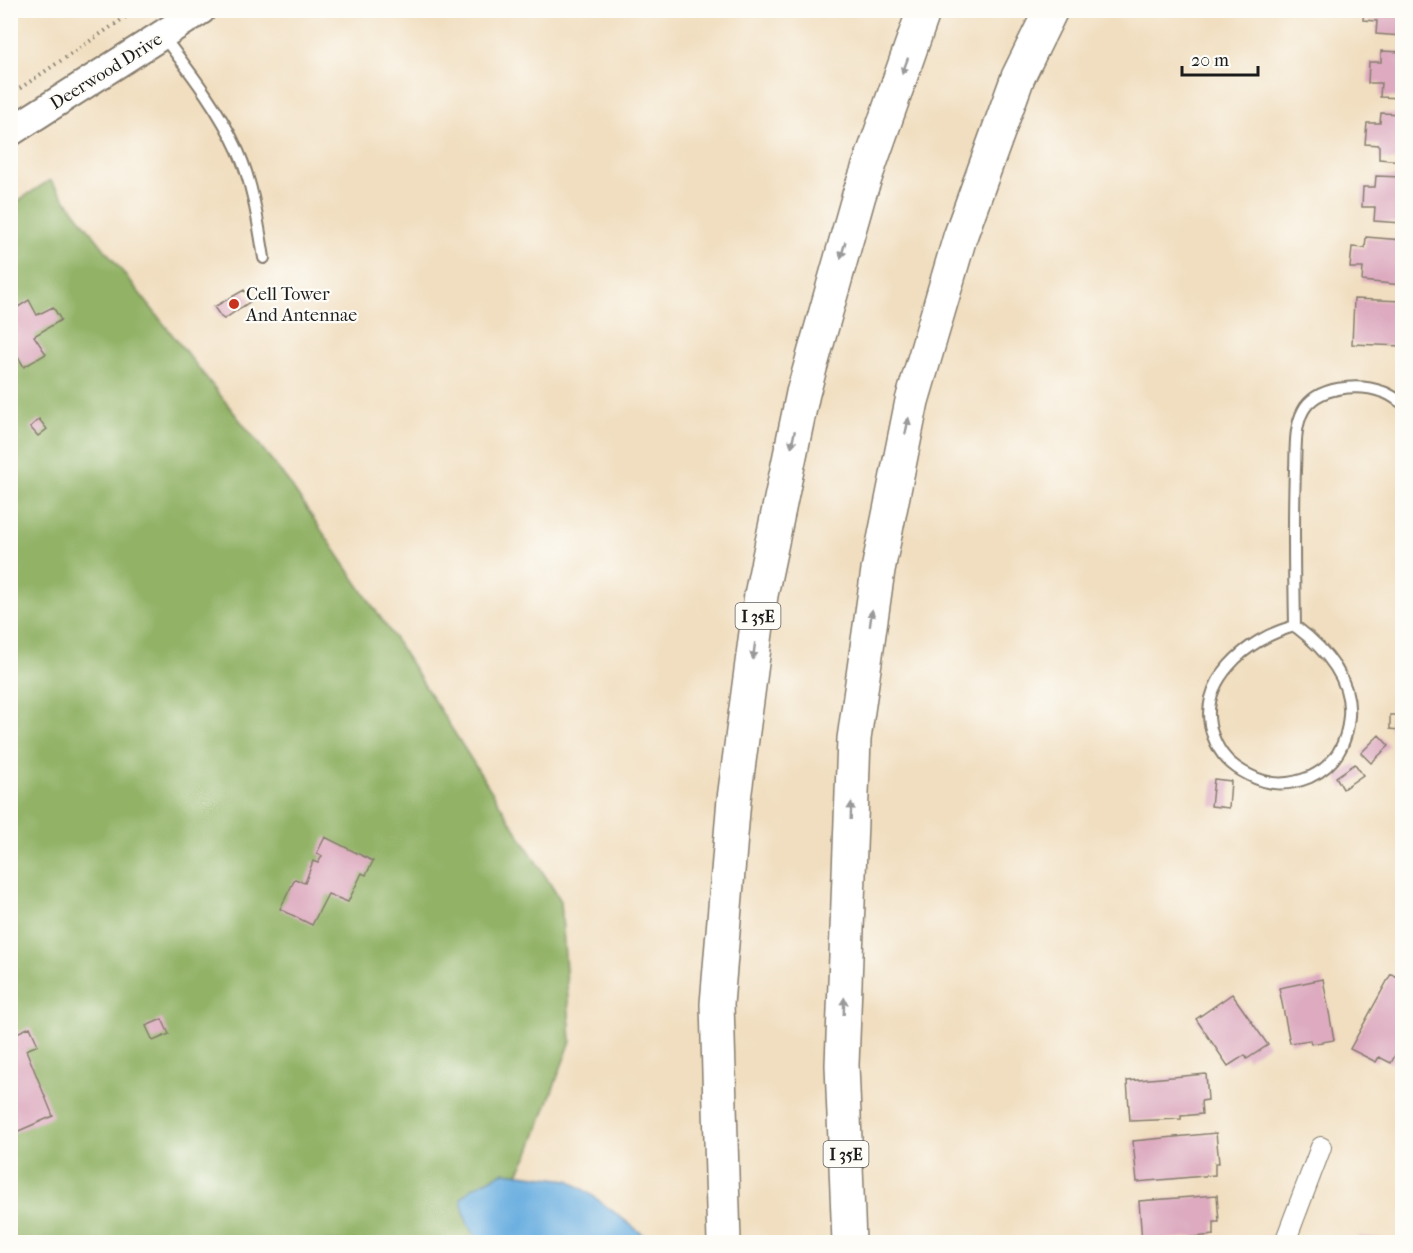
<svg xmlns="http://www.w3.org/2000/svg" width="1413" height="1253" viewBox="0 0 1413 1253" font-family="'IM FELL French Canon',serif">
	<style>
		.forest { fill: #92b266; stroke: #576741; stroke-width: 1.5 }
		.water { fill: #6aafe0; stroke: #43667e; stroke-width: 1.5 }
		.building { fill: #ddaabf }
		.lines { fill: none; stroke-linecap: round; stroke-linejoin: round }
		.lane-casing { stroke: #867d6e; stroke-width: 14 }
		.street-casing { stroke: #867d6e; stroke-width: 22 }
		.secondary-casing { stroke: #867d6e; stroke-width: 32 }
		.highway-casing { stroke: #867d6e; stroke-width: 36 }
		.path { stroke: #867d6e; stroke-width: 4; stroke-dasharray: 1.5 4.5; stroke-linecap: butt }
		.lane { stroke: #fff; stroke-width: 10 }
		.street { stroke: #fff; stroke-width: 20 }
		.secondary { stroke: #fff; stroke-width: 28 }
		.highway { stroke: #fff; stroke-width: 33 }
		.oneway { fill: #999 }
		.poi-dot { fill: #c8321e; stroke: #fdfcf7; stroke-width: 2 }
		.labels { text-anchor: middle; stroke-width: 4.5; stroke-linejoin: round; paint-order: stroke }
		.shield { fill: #fdfcf7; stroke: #605f5e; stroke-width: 1.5 }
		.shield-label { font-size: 16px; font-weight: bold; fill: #1c1c1c }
		.street-label { font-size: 18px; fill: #1c1c1c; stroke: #fdfcf7 }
		.poi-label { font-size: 18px; fill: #1c1c1c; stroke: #fdfcf7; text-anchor: start }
	</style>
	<rect width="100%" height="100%" fill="#fdfcf7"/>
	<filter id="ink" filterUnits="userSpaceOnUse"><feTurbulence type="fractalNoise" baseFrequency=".0167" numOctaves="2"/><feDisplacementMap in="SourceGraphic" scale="12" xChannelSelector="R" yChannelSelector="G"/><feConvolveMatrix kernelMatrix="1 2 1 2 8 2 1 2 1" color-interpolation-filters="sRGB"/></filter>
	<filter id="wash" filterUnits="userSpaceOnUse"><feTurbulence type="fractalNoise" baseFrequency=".008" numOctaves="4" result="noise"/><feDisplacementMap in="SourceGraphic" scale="24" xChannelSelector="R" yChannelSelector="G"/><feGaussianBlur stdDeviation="1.35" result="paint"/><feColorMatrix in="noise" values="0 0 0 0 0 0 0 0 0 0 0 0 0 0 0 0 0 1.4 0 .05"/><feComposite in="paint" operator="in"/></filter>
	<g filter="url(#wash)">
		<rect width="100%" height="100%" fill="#f1dec0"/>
		<path class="forest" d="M50,180L288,481L397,642L561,901L571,1041L529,1153L491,1224L460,1242H11L10,206Z"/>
		<path class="water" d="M504,1172L569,1180L593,1196L653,1242H483C467,1232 465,1217 461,1199L472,1188Z"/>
		<g id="blocks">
			<path class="building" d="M1364,10H1402V36L1376,34L1377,21L1363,20Z
				M1381,51L1402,52V98L1380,97L1381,83H1368L1369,62H1381Z
				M1381,113L1402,114V161L1379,159V145L1365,144L1367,123H1380Z
				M1376,176L1402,177V223L1374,221L1375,207H1362L1363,187H1375Z
				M1366,237L1402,240V285L1362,281L1363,268H1350L1352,247L1365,248Z
				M244,290L251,301L224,319L221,317L214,307Z
				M1354,299L1402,301V346L1352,344Z
				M29,300L37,315L53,307L61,320L34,336L46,354L24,367L14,350L10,352V312Z
				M39,419L47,429L38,436L30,427Z
				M1390,715H1398V730L1390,729Z
				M1379,735L1389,746L1371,763L1361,753Z
				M1355,764L1363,775L1343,789L1336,777Z
				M1214,779L1231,781L1229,808L1211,806Z
				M325,837L373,861L366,875L362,873L348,902L328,894L312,925L280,909L295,879L305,883L313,861L318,863L322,856L317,853Z
				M1391,974L1402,980V1042L1391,1063L1379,1057L1376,1062L1350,1049Z
				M1323,979L1334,1040L1311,1044L1310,1040L1290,1043L1279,988Z
				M1232,994L1268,1045L1247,1059L1245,1055L1228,1066L1196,1019Z
				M162,1019L169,1034L153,1041L146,1026Z
				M30,1027L38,1045L26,1050L53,1116L14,1133L10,1125V1036Z
				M1206,1074L1208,1100L1201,1101L1202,1114L1181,1116V1119L1130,1121L1127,1081Z
				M1216,1133L1219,1163H1215V1175L1137,1182L1133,1141Z
				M1217,1195L1219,1222H1214V1235L1142,1242L1139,1201Z
				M1359,1236L1401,1241V1242H1358Z"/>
		</g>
	</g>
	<g filter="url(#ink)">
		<use href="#blocks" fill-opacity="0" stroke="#867d6e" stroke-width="1.5"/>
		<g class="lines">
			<defs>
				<path id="lane" d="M162,35C190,72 219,109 238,151C253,184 258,222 264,258
					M1295,626C1324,648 1352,678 1349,716C1347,743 1336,765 1310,777C1288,786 1270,786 1249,775C1231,766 1220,755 1213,736C1194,683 1247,638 1295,626Z
					M1295,626C1294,574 1293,522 1295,470C1296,451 1294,428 1303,411C1316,386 1359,383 1383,392C1390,394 1396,399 1402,403"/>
				<path id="street" d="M1285,1242L1321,1147"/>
				<path id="secondary" d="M10,132L201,10"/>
				<path id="highway" d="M724,1242L717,1004L734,799L761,595L803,393L859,195L924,10
					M849,1242L842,1065L854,739L878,570L912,401L960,237L1018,77L1051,10"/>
			</defs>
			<use href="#lane" class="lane-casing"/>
			<use href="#street" class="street-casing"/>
			<use href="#secondary" class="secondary-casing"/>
			<use href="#highway" class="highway-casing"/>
			<path class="path" d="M10,95L136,10"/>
			<use href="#lane" class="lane"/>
			<use href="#street" class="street"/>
			<use href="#secondary" class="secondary"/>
			<use href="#highway" class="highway"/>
		</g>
		<defs><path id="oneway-solid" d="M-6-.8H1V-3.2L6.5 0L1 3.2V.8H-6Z" transform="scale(1.5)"/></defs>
		<g class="oneway">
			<use href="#oneway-solid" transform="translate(905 66) rotate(110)"/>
			<use href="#oneway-solid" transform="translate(843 250) rotate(106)"/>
			<use href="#oneway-solid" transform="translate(907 426) rotate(-78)"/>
			<use href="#oneway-solid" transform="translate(793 439) rotate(102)"/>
			<use href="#oneway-solid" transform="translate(871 618) rotate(-82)"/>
			<use href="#oneway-solid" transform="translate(754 651) rotate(98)"/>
			<use href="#oneway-solid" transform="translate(851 811) rotate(-88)"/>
			<use href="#oneway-solid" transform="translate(844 1006) rotate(-88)"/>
		</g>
	</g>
	<circle class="poi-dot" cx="234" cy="304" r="6"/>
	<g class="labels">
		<g class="shield">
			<rect x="735.5" y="603" width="45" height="26" rx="4.5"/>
			<rect x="823.5" y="1141" width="45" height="26" rx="4.5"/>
		</g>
		<g class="shield-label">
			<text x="758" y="622">I 35E</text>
			<text x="846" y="1160">I 35E</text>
		</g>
		<g class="street-label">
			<text transform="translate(106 71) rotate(-32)" y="6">Deerwood Drive</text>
		</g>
		<g class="poi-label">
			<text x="246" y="300">Cell Tower<tspan x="246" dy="21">And Antennae</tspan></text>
		</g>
	</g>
	<rect width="1413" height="1253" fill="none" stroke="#fdfcf7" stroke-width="36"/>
	<path d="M1182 66v9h76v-9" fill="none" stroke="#1c1c1c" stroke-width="3"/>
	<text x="1191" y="66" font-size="18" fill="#1c1c1c" stroke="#fdfcf7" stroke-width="4.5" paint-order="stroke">20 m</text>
</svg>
